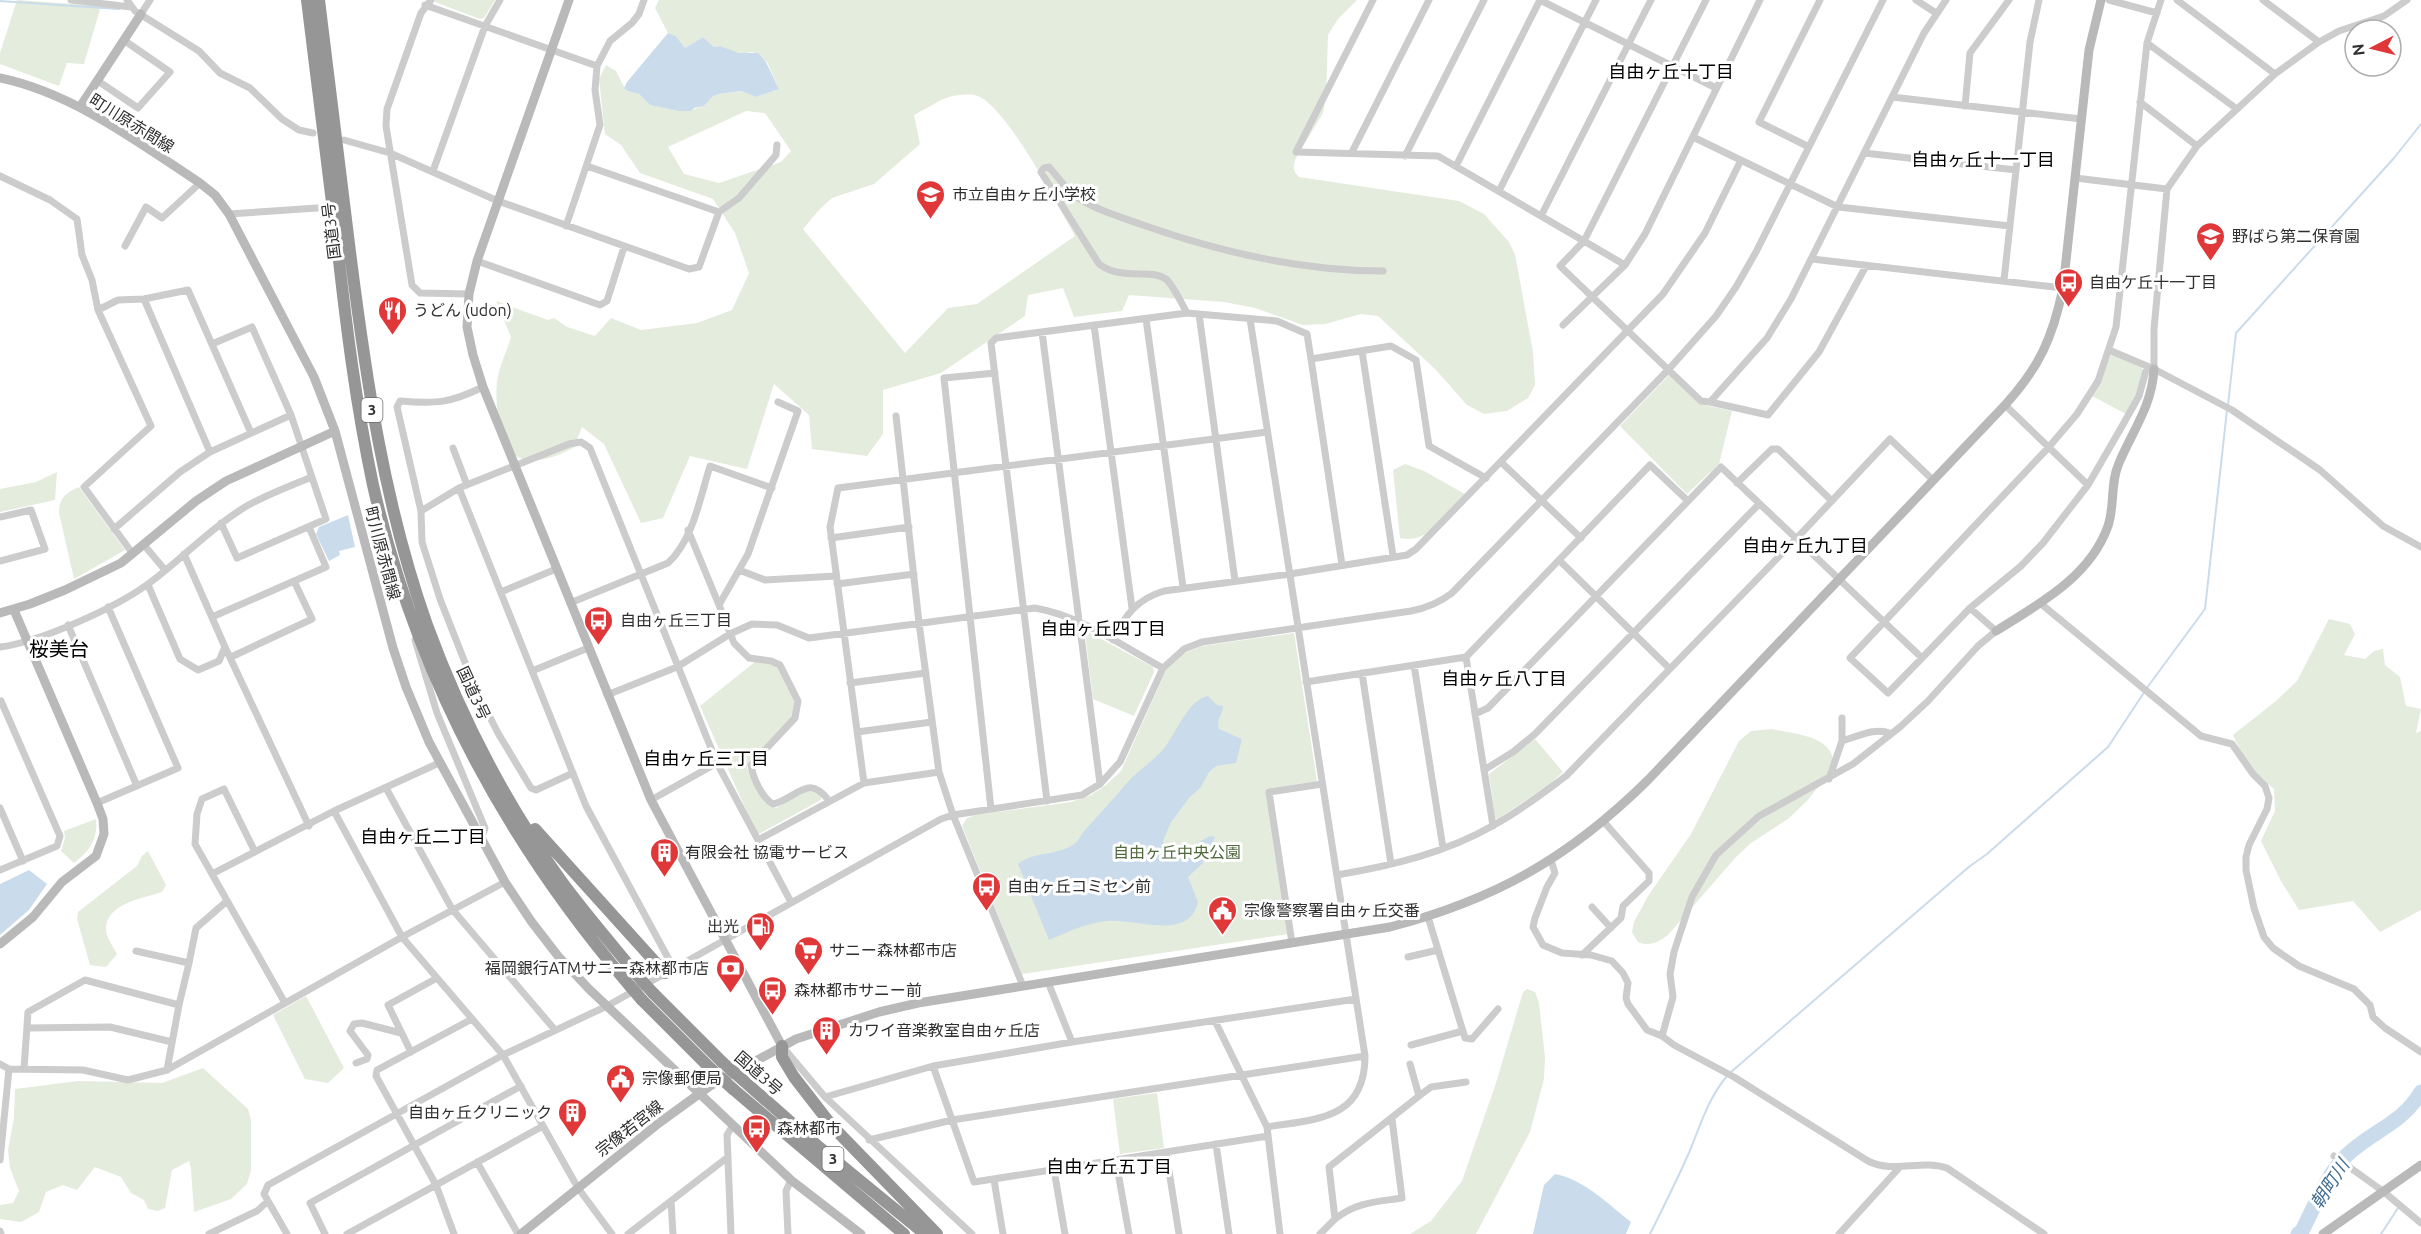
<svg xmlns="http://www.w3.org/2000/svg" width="2421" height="1234" viewBox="0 0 2421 1234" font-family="Ubuntu,'Noto Sans JP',sans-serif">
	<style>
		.green { fill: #e4ecdd; fill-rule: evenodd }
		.water { fill: #cadceb }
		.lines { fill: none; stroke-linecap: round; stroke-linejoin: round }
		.stream { stroke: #cadceb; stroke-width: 2 }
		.river { stroke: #cadceb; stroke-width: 15 }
		.street { stroke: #ccc; stroke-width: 7 }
		.secondary { stroke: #b9b9b9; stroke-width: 9 }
		.highway { stroke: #969696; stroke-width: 12 }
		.highway-bridge { stroke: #969696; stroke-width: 12 }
		.labels { text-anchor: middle; stroke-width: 6; stroke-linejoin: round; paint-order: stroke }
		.shield { fill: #fff; stroke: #6d6d6d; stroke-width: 1.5 }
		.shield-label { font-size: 15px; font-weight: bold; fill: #2f2f2f }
		.street-label { font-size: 16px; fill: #2f2f2f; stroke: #fff }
		.poi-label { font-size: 16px; fill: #2f2f2f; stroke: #fff; text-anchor: start }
		.park-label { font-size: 16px; fill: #4f693d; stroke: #fff }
		.neighbourhood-label { font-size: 18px; fill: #000; stroke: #fff }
		.water-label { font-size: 18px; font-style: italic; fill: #3f6b8f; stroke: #fff }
		.quarter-label { font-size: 20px; fill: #000; stroke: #fff }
	</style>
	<rect width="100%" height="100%" fill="#fff"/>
	<path class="green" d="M17,0L101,6L84,64L67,63L59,86L0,64V53Z
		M435,0H495L484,18L480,19L435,2Z
		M659,0H1357L1338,19L1328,35L1326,96L1323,113L1296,158C1293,166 1292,171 1299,177L1459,201L1484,214L1509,242L1515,254L1533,352L1535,385L1528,398L1507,411L1498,412L1484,414L1467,405L1435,369L1378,316L1361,314L1325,324L1303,325L1255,308L1224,302L1129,295L1122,311L1074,317L1063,288L1028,295L1025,316L941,373L883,390V434L867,456L812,449L809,415L774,384L747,469L690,456L663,518L641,523L604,444L582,427L574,447C558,457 529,468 512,453C498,441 495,400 497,382C499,367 507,351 511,337L496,301L548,320L554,318L567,327L595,336L611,318L641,330L697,323L732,310L749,273L735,233L713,199L640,173L621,145L605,134L599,79L606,65L616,71L626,91L639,94L650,105L687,111L704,106L713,96L719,94L741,91L756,97L779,89L767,62L753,52L739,54L720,46L714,47L703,37L685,48L676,36L668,33L655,8ZM952,96C961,95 972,93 980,97C1011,114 1056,203 1075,236L977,304L948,308L905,353L803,229L818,211L832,198L874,184L920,144L914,115L941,100ZM746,111L765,113L791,151L781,162L719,183L684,174L668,147Z
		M2114,354L2142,368C2146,383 2133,401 2126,414L2092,396L2110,356Z
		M1670,374L1700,404L1732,411L1719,464L1687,494L1620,426Z
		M1405,464L1424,471L1465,494C1447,513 1429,545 1400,538L1393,470Z
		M57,472L55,500L0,512V489L36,482Z
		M79,487L125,550L74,579L59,513C59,497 66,493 79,487Z
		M2329,619L2350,624L2355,634L2344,655L2365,659L2374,651L2383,649L2385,665L2400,677L2406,706L2421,709L2416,733L2421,731V910L2380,932L2353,901L2299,910L2281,881L2261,841L2275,811L2274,789L2248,768L2233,735L2276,701L2297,681Z
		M1088,632L1153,667L1154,672L1134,716L1093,699L1085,634Z
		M1294,633L1317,781L1266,789L1288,934L1022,974L962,826L967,818L976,815L1071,802L1091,795L1106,785L1121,771L1167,668L1180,655L1202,646Z
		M756,661L777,666C784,677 797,695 795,709C793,724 760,749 749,761L747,768L765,802L776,808L802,792L816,791L821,796V800L757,835L700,706Z
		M1772,729C1797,735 1835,735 1834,768L1806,802L1788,819L1751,843L1736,857L1668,935C1659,942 1649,947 1638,942L1632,932L1634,922L1648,896L1691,834L1739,741L1751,731Z
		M1535,739L1563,772L1547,786L1498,819L1495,818L1489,774Z
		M96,819C98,839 90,851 74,863L61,851L65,838L64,831Z
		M148,851L166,885L162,892C144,898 107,903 106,928C105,936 113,946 117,954L106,967L90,965L77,919L78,912L137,866L142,856Z
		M1527,989L1535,992L1539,1003L1545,1057L1544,1079L1530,1132L1476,1234H1410L1431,1221L1462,1181L1496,1083L1523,992Z
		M306,996L344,1068L328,1083L305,1079L273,1015Z
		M203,1068L248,1109L251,1120V1170L247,1184L231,1199L194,1212L191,1169L189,1161L172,1170L165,1208L158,1211L148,1209L144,1200L131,1193L121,1177L95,1167L77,1190L63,1185L46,1192L39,1212L21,1222L0,1219V1205L13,1203L19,1191L10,1168L8,1150L14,1118L15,1089L78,1081L162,1083Z
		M1157,1093L1164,1148L1120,1154L1113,1099Z"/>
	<path class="water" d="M668,33L676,36L685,48L703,37L714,47L720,46L739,53H758L766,62L779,89L756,97L741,91L719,94L713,96L704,106L694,108L691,111H679L650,105L639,94L627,91L624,88L627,82Z
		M348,515L355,547L339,551L340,555L329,561L316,534L319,527Z
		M1208,696L1217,705L1223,706C1223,715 1216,718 1219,729L1242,739L1236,763L1216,766L1209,772L1201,787L1189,798L1170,824L1163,841L1166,851L1174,855L1210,836L1215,837L1203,863L1188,877L1198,902C1189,942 1135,918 1107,921C1086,923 1068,932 1049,940L1018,864C1034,851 1058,856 1074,844C1079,841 1081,834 1085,830C1098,815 1112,801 1125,785C1136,772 1150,763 1162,751C1175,736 1188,699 1208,696Z
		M29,870L47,884L29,910L0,935V884Z
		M1555,1174C1585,1180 1608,1204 1631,1222L1626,1234H1533L1544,1185Z"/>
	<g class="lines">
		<path class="stream" d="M0,1L119,9
			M2228,405L2236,333L2394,158L2421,124
			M1731,1072L1970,866L1987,854L2108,747L2149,685L2205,609L2227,410
			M1650,1234C1663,1208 1676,1182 1688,1155C1700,1127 1707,1100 1727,1076
			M2381,1234L2398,1208"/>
		<path class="river" d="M2298,1234L2302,1231C2315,1206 2326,1175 2347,1155C2372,1131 2402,1124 2421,1092"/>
		<path class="street" d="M71,0L131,7
			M127,0L135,11L199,51L220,73L250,88L282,119L299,130L313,133
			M431,0L421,13L387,109L386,126L412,285L420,293L469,294
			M1373,0L1296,152L1438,156L1625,265
			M1540,0L1716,88
			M1706,0L1584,241L1560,266L1701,401L1710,402L1767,338L1791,299L1924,33L1946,0
			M1916,0L1936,13
			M2109,0L2157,13
			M2177,0L2275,74
			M2263,0L2319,42
			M425,5L597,66
			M141,14L150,0
			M2147,43L2237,109
			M98,81L138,108L170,72L125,41
			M1892,97L2081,119
			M2140,102L2197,146
			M1965,106L1970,53L2009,0
			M1693,137L1838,207L2010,226
			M344,140L390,153L498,201L689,269L699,267L719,212L739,198L776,155L777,145
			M1809,147L1759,122L1820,0
			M1352,152L1429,0
			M1864,153L2016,170
			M1405,156L1484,0
			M587,166L719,212
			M1456,166L1540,0
			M433,171L485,26L500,0
			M0,176L50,200L77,219L82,255L92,280L98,310L151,426L84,487L133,554
			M2075,178L2167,189
			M1499,191L1596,0
			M229,214L332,207
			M1541,216L1651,0
			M566,226L600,125L595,90L597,66L610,41L632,23L639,14L644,0
			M125,246L146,207L162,218L200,183
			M1812,259L2063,288
			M477,261L600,305L607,301L624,247
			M2004,280L2030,42L2039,0
			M144,299L210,452
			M98,310L118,300L144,299L188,290L251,433
			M1187,313C1181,303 1175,288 1167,280C1152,267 1123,282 1099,264L1041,172L1044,168L1049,167C1058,177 1066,190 1077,197C1096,210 1118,216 1140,224C1216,251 1301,271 1383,271
			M1199,314L1235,581
			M1146,319L1183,587
			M1250,319L1365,1056C1365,1120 1316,1119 1267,1127
			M1094,325L1132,608
			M1563,325L1625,265L1645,234L1760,0
			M1042,332L1100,784
			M2109,350L2154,369L2232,410L2320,470L2383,526L2421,547
			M1362,351L1393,556
			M1311,359L1342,565
			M2154,369V329L2167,189L2197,146L2275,74L2319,42L2339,31L2384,16L2407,0
			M483,387C450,403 437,404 400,401L397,407L421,511L422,542L440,599L475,688L498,733L531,788L536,790L573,773
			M778,402L798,411L748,554L719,605L734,643L749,658L771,661L780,665L798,701L795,718L751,765C753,778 762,798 773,804C797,799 808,772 829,801
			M1710,402L1768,415L1819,352L1866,266
			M2005,405L2088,485
			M896,416L919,623L939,772L953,815L1023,986
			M453,448L467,485
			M1502,463L1581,538
			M1737,483L1772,449H1778L1832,501
			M459,488L586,806L674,969
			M421,511L459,488L569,444L581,442L590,448L717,763L791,902
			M0,517L31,510L45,549L0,561
			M221,523L237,558L326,519L291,415
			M114,529L180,472L210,452L291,415L252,327L212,344
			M688,530L719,605
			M831,538L909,527
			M144,545L165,570
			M1559,560L1670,669
			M739,570L765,580L836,576
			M837,584L914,574
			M148,585L180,659L198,670L219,661L225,647L184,554
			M501,592L556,569
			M570,603L668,563C693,540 700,498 710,466L772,488
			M2040,603L2201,736L2232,744L2253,774L2265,786L2269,798L2267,809L2249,845L2246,857V870L2254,908L2264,937L2273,948L2299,966L2354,989L2370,1005L2373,1017L2385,1028L2421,1052
			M212,617L326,567L309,527
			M68,625L137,786
			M415,640L437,713L485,828L481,840
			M1113,640C1125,615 1137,599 1164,591L1290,574L1407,555L1416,549L1663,294L1705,233L1741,160
			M0,647C40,642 115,608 148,584C181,560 209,529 245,507C266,495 290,486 312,477
			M225,647L309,826
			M231,657L312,619L294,581
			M1466,657L1493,826
			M1922,658L1888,693L1850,658L2048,448L2077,414L2098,381L2116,327L2147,43L2161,0
			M1414,665L1443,848
			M532,671L588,648
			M1362,673L1391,864
			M1306,682L1466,657L1650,465L1688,501
			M850,683L926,673
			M607,695L677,667L730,634L752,624L777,625L809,638L1035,608C1081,616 1122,646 1163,668
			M1475,714L1488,708L1721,467L1922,658L1970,608L2021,566L2043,543L2088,485L2121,428L2139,396L2147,367
			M857,732L932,722
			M1842,741C1856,737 1878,726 1891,734
			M1484,770L1513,752L1535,734L1759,504
			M1829,779L1842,741V718
			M864,783L830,527L838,488L1267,432
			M386,788L452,909L555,1030
			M651,800L717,763
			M1047,801L991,343L996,338L1187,313L1277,321L1307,334L1311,359L1391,346L1416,360L1429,446L1486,478
			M97,803L178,768L108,607
			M0,808L23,861
			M991,809L944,378L995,373
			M334,811L402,937L503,1055L578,1188L612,1234
			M758,840L864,783L939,772
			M1551,860L1555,873L1547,887L1535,918L1533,927L1543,945L1562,953L1591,955L1612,961L1623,973L1628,983L1626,998L1628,1004L1647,1030L1662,1036L1674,1045L1734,1077L1868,1161C1894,1174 1921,1159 1947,1168L2044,1234
			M0,870L57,846L60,836L1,701
			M212,874L195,844L197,814L202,799L224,789L255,852
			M1337,875C1390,866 1446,853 1494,825C1520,811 1543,793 1566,776L1796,539L1890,439L1933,480
			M1592,907L1611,928
			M1428,917L1465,1038L1472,1039L1498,1009
			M1292,943L1269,792L1322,784
			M136,951L189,963L179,1005
			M1582,955L1621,918L1623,906L1649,881V873L1604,822
			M1408,957L1438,950
			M189,963L196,928L227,901
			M1048,982L1072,1042
			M285,1003L212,874L334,811L439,763
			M1215,1021L1267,1127L1280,1234
			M27,1028L110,1027L172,1042
			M1662,1036L1673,997L1670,974L1674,952L1692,897L1716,855L1759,816L1853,764L1900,727L1928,701L1978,646L1996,631L1970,608
			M1411,1045L1463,1031
			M782,1046L825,1097L972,1234
			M411,1052L388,1005L437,978
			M356,1063L367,1059L368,1055L350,1031L354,1024L362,1023L401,1033
			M0,1064L9,1069L83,1070L128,1080L167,1070L402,937L505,882
			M933,1066L974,1182L1268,1136
			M24,1069L28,1012L85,980L179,1005L167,1070
			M1419,1096L1431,1087L1466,1082
			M825,1097L933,1066L1072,1042L1356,999
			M869,1140L952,1120L1365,1056
			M1216,1144L1229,1234
			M1166,1152L1179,1234
			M2334,1156L2384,1192L2421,1223
			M0,1160L9,1069
			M1116,1161L1129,1234
			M477,1162L518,1234
			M1054,1170L1065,1234
			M994,1180L1003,1234
			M671,1201L673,1234
			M1335,1219C1357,1202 1376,1202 1402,1198L1392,1119
			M0,1231L1,1234
			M209,1234L257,1211L268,1201
			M287,1234L264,1194L268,1185L503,1055L607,1006L941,819L953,815L1082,795L1100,784L1120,762L1163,668L1184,649L1202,642L1411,611C1427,608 1439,603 1452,593L1669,369L1716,316L1736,287L1756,252L1883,0
			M325,1234L310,1203L521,1086
			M347,1234L543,1126
			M454,1234L436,1185L376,1076L377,1070L472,1019
			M628,1234L728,1157
			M731,1234L727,1135L733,1125
			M788,1234L786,1191L791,1180
			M1320,1234L1335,1219L1329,1167L1419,1096L1410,1064
			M1839,1234L1899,1168"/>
		<path class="secondary" d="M569,0L477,261L469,294L467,327L473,355L483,387L651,800L782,1046
			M0,78C73,93 139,143 200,183L215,195L229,214L314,377L335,431L393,648L406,687L429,742L505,882L531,921L558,956L589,989L791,1180L861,1234
			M80,107L141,14
			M0,613L30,604L65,590L121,563L196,501L226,481L335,431
			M1996,631C2039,604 2090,577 2108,526C2115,505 2110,483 2119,463C2133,430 2152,406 2154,369
			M0,944L33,917L62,882L96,856L104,834L103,819L97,803L14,610
			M521,1234L659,1123L710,1086L796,1039L879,1012L918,1003L1390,927C1497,899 1570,857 1648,780L2005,405C2039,368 2053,337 2063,288L2089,50L2101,0
			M2323,1234L2421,1165"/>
		<path class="highway" d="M307,0C317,81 327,162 337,243C346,324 356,405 373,485C416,675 504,839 630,986
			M319,0C330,84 340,168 350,252C366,378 384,504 427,625C460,715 506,804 562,882C587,916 615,948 642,981
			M535,829L665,973
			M653,993L722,1062
			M642,1000L711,1069
			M782,1046V1057L794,1077L832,1126L937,1234
			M744,1081L820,1148L925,1234
			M733,1089L904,1234"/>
		<path class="highway-bridge" d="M642,981L653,993
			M630,986L642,1000
			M722,1062L744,1081
			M711,1069L733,1089"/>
	</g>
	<defs>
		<symbol id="school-pin" viewBox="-11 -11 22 30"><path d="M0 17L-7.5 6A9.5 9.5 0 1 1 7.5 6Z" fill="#e03739" stroke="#fff"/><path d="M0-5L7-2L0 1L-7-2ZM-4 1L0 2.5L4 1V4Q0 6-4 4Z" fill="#fff"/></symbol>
		<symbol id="bus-pin" viewBox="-11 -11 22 30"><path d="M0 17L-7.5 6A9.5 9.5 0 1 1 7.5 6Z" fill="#e03739" stroke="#fff"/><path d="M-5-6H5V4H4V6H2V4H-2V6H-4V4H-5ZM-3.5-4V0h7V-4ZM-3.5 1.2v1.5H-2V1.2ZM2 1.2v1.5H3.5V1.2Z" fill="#fff"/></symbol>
		<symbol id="restaurant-pin" viewBox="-11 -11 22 30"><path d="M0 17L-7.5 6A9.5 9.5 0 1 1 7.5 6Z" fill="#e03739" stroke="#fff"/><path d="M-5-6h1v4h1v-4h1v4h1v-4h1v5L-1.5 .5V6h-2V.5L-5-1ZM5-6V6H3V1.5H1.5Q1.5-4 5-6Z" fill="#fff"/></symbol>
		<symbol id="building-pin" viewBox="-11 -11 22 30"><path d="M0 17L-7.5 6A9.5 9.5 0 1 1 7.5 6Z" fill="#e03739" stroke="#fff"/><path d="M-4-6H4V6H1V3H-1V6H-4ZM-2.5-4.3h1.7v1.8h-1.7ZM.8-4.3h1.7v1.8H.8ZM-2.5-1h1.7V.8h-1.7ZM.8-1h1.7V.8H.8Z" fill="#fff"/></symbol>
		<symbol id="civic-pin" viewBox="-11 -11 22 30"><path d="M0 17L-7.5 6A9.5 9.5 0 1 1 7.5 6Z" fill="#e03739" stroke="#fff"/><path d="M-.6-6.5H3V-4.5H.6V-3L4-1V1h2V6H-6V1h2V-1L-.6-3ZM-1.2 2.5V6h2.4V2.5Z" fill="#fff"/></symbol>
		<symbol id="fuel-pin" viewBox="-11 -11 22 30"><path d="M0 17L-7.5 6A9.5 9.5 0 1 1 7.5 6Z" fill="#e03739" stroke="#fff"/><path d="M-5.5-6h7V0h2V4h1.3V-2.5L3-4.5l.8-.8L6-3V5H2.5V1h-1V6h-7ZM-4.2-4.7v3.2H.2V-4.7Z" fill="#fff"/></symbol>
		<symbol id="supermarket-pin" viewBox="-11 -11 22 30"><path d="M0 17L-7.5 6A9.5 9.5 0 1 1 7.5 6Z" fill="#e03739" stroke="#fff"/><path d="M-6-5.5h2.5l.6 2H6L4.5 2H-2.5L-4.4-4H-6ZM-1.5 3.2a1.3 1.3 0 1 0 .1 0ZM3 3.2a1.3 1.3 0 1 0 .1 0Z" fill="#fff"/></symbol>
		<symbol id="bank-pin" viewBox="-11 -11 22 30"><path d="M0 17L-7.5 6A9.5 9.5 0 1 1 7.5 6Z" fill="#e03739" stroke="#fff"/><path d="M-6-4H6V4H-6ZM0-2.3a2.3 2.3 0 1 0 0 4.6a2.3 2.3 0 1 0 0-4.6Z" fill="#fff"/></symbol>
	</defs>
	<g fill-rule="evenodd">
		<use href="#school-pin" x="914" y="178" width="33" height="45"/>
		<use href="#school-pin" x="2194" y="220" width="33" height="45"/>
		<use href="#bus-pin" x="2052" y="266" width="33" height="45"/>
		<use href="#restaurant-pin" x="376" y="294" width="33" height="45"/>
		<use href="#bus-pin" x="582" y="604" width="33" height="45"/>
		<use href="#building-pin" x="648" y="836" width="33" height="45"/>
		<use href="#bus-pin" x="970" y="870" width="33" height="45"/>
		<use href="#civic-pin" x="1206" y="894" width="33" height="45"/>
		<use href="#fuel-pin" x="744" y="910" width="33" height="45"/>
		<use href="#supermarket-pin" x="792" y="934" width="33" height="45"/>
		<use href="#bank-pin" x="714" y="952" width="33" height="45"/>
		<use href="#bus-pin" x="756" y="974" width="33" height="45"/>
		<use href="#building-pin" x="810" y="1014" width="33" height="45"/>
		<use href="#civic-pin" x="604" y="1062" width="33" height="45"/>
		<use href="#building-pin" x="556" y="1096" width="33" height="45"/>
		<use href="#bus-pin" x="740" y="1112" width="33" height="45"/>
	</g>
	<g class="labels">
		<g class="shield">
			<rect x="361.5" y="398" width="21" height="24" rx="4.5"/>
			<rect x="822.5" y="1147" width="21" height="24" rx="4.5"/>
		</g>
		<g class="shield-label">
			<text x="372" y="415">3</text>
			<text x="833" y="1164">3</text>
		</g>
		<g class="street-label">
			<text transform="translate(132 123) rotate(32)" y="6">町川原赤間線</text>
			<text transform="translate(331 231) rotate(-97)" y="6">国道3号</text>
			<text transform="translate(383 553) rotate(75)" y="6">町川原赤間線</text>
			<text transform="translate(474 693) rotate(65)" y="6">国道3号</text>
			<text transform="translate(759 1073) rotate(41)" y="6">国道3号</text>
			<text transform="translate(629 1128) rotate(-38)" y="6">宗像若宮線</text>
		</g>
		<g class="poi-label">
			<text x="952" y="200">市立自由ヶ丘小学校</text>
			<text x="2232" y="242">野ばら第二保育園</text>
			<text x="2089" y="288">自由ケ丘十一丁目</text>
			<text x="413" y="316">うどん (udon)</text>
			<text x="620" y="626">自由ヶ丘三丁目</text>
			<text x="685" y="858">有限会社 協電サービス</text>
			<text x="1007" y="892">自由ヶ丘コミセン前</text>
			<text x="1244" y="916">宗像警察署自由ヶ丘交番</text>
			<text x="739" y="932" text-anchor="end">出光</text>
			<text x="829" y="956">サニー森林都市店</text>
			<text x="709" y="974" text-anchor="end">福岡銀行ATMサニー森林都市店</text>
			<text x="794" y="996">森林都市サニー前</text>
			<text x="848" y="1036">カワイ音楽教室自由ヶ丘店</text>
			<text x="642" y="1084">宗像郵便局</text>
			<text x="552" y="1118" text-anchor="end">自由ヶ丘クリニック</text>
			<text x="777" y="1134">森林都市</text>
		</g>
		<g class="park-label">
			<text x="1177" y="858">自由ヶ丘中央公園</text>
		</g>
		<g class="neighbourhood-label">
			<text x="1671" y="78">自由ヶ丘十丁目</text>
			<text x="1983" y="166">自由ヶ丘十一丁目</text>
			<text x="1805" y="552">自由ヶ丘九丁目</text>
			<text x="1103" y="635">自由ヶ丘四丁目</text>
			<text x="1504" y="685">自由ヶ丘八丁目</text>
			<text x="706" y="765">自由ヶ丘三丁目</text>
			<text x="423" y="843">自由ヶ丘二丁目</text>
			<text x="1109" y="1173">自由ヶ丘五丁目</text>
		</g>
		<g class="water-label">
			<text transform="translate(2330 1184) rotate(-57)" y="6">朝町川</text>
		</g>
		<g class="quarter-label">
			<text x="59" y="656">桜美台</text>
		</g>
	</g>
	<g transform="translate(2373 48) rotate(263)"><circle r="28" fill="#ffffff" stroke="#acacac" stroke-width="1.5"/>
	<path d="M0-4.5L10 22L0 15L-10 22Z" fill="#e03739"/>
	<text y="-9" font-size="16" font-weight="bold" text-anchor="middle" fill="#2f2f2f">N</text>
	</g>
</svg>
